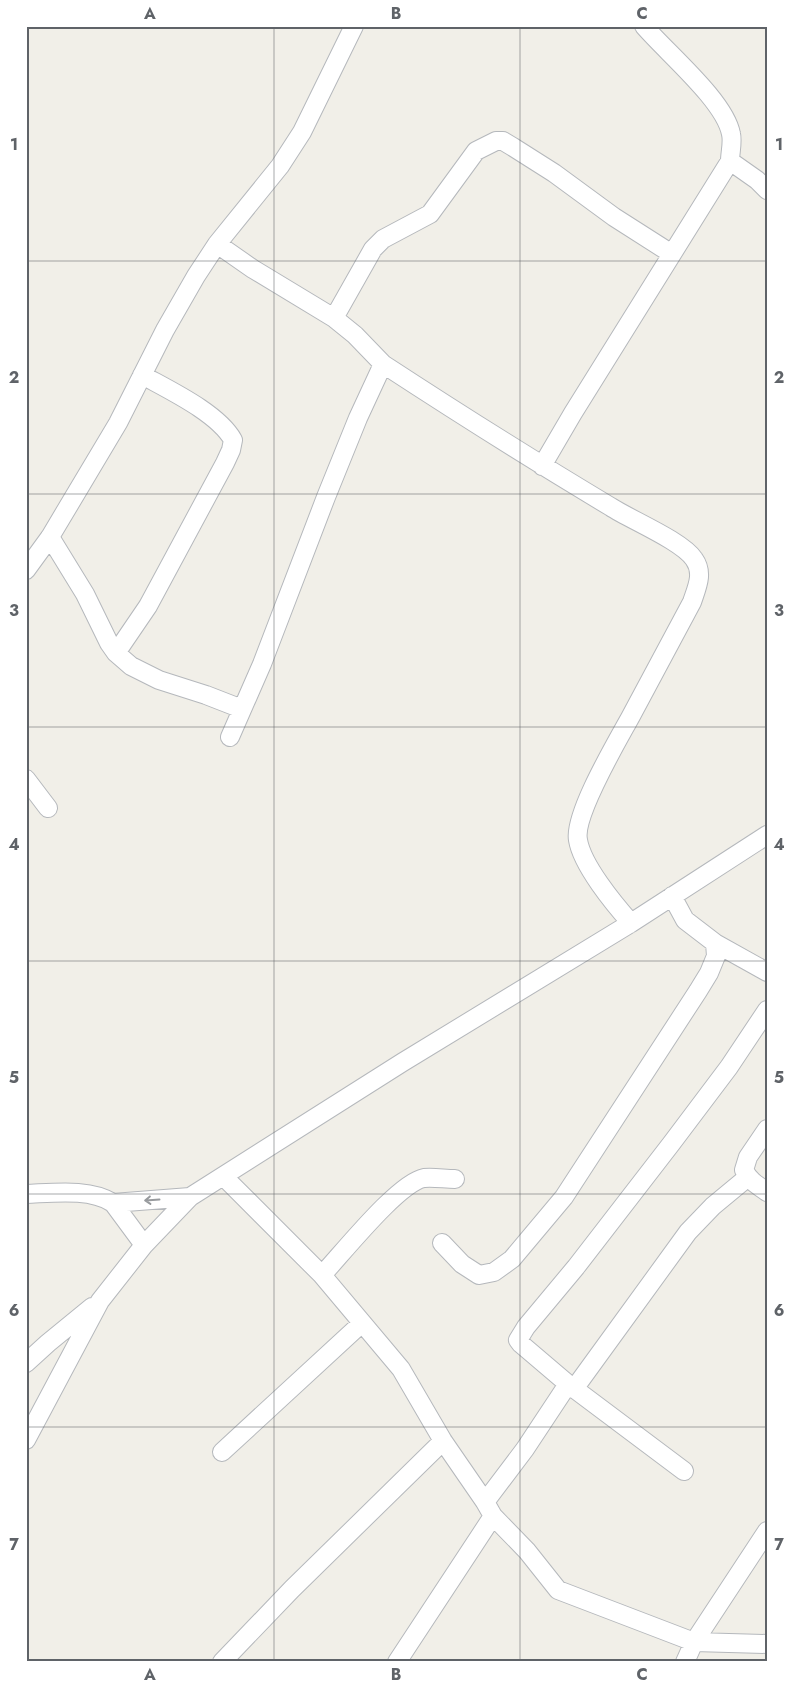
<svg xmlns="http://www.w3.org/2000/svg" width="793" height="1688" viewBox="0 0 793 1688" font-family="Jost,sans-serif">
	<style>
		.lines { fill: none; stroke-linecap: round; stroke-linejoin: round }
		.minor-casing { stroke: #b5b8bc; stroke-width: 20 }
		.minor { stroke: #fff; stroke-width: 18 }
		.oneway { stroke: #979a9d }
		.grid { fill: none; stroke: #5f6368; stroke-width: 1; stroke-opacity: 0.55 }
		.neatline { fill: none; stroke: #5f6368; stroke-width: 2 }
		.grid-label { font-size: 16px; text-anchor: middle; font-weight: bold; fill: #5f6368 }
	</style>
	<rect width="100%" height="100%" fill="#f1efe8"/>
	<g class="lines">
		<defs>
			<path id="minor" d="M644,26C667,53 725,101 731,134C733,142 730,153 730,161
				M217,244L253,269L334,318L355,335L383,364L358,418L326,497L262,664L230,737
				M334,318L373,249L383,239L430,214L476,151L496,141H503L513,147L554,173L614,217L672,254
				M383,364C458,413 534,461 611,507C631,520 682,541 694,559C704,573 697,587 692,602C672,640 651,678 631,716C618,740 573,815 578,840C582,865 614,904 631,923
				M542,466L573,413L730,161L757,180L767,190
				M50,537L85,594L109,643L116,653L131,666L159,680L206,695L242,709
				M26,570L50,537L118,423L165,330L196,276L217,244L280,166L302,132L354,26
				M116,653L148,606L225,463L231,450L233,440C218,413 169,390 142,375
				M26,779L48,808
				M672,896L685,920L715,943L767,972
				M767,1129L748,1157L744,1170C749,1180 757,1185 767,1192
				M224,1177L322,1275L401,1369L443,1441L485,1502L493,1516L527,1551L558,1590L694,1642L767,1644
				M26,1194C53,1193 90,1188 113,1203L144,1245
				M113,1203L190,1197
				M442,1243L462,1264L479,1275L494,1272L512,1259L564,1197L698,991L709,973L716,956L715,943
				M322,1275C342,1254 398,1183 424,1178C434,1177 445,1179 455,1179
				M26,1363L48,1343L92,1307
				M574,1389L688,1232L713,1206L748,1177
				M26,1440L100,1301L144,1245L190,1197L403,1062L631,923L767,835
				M222,1452L362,1323
				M684,1471L568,1384L521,1344L518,1340L526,1327L576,1267L671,1144L729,1067L767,1010
				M485,1502L525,1449L568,1384
				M222,1662L292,1589L443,1441
				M397,1662L493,1516
				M685,1662L694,1642L767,1531"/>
		</defs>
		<use href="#minor" class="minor-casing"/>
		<use href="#minor" class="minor"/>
	</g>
	<defs><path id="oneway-shaft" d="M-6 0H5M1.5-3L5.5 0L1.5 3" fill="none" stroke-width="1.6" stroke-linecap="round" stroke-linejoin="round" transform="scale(1.25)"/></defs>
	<use class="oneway" href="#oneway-shaft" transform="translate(152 1200) rotate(176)"/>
	<path class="grid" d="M274,26V1662M520,26V1662M26,261H767M26,494H767M26,727H767M26,961H767M26,1194H767M26,1427H767"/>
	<rect width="793" height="1688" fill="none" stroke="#ffffff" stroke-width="55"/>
	<rect x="28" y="28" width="738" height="1632" class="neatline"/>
	<g class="grid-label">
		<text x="150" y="19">A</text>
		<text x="396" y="19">B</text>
		<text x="642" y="19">C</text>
		<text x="14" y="150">1</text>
		<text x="779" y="150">1</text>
		<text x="14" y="383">2</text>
		<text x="779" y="383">2</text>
		<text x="14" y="616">3</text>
		<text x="779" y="616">3</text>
		<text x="14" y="850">4</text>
		<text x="779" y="850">4</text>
		<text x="14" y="1083">5</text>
		<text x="779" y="1083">5</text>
		<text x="14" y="1316">6</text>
		<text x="779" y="1316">6</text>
		<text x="14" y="1550">7</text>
		<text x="779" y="1550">7</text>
		<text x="150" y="1680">A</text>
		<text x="396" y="1680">B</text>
		<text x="642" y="1680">C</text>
	</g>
</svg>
